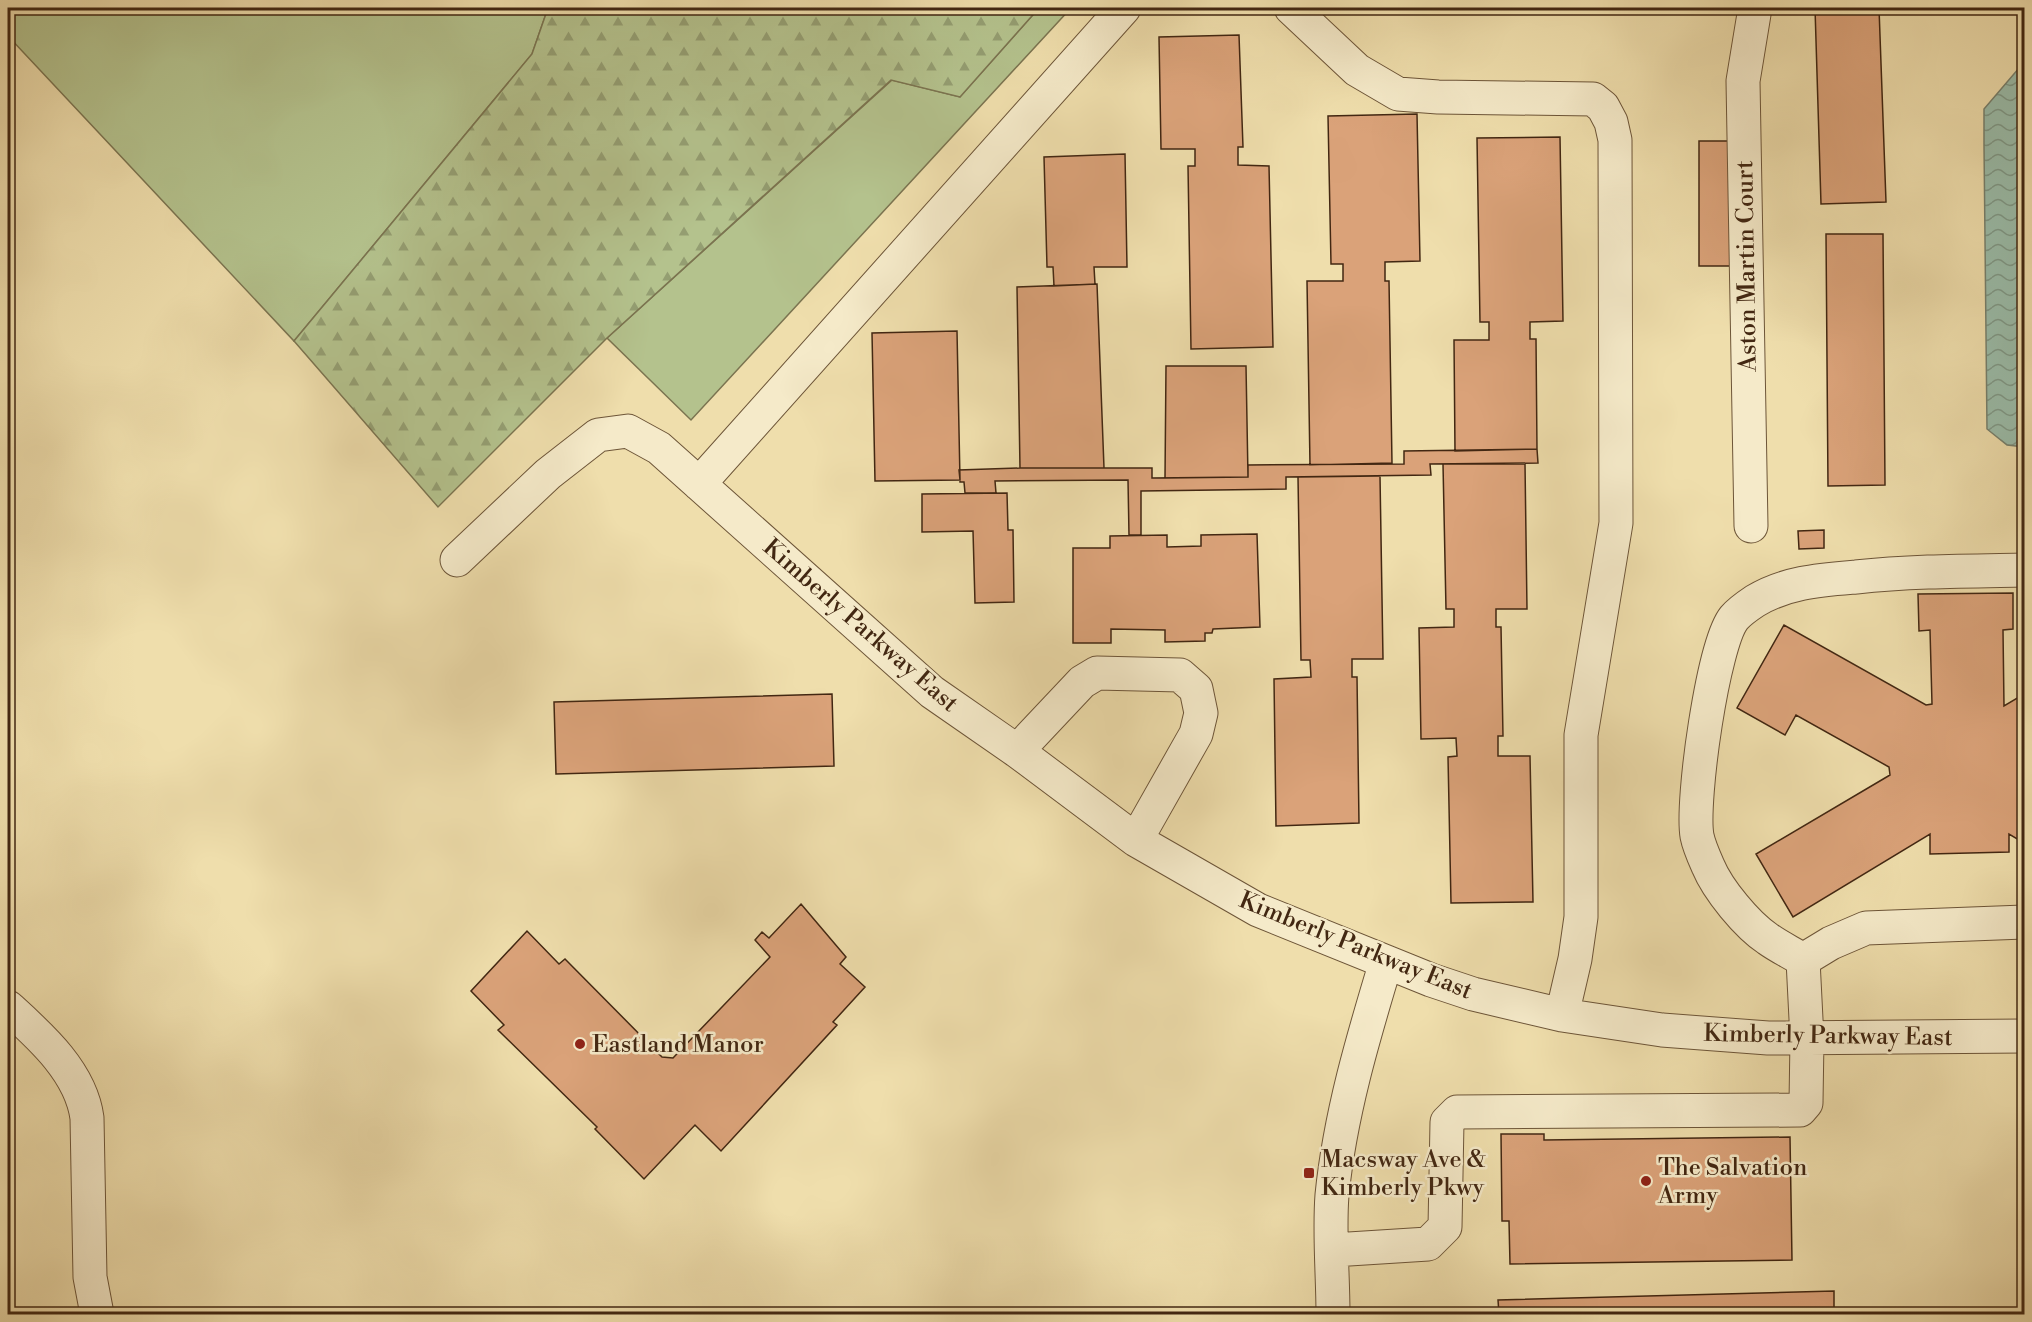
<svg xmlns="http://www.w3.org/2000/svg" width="2032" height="1322" viewBox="0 0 2032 1322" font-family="'Libre Bodoni',serif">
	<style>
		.grass { fill: #b4c28d; stroke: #7b7450; stroke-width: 1.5 }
		.forest { fill: url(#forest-firs); stroke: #7b7450; stroke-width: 1.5 }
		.water { fill: url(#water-waves); stroke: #77806d; stroke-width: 1.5 }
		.building { fill: #daa279; stroke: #422712; stroke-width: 1.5 }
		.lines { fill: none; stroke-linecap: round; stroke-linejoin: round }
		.minor-casing { stroke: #6d5538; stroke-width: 35 }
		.minor { stroke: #f5eac9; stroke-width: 33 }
		.poi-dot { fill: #8f2418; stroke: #f5eac9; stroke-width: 2 }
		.labels { text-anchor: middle; stroke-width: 5; stroke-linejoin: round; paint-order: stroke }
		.street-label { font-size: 24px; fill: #422712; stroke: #f5eac9 }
		.poi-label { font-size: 24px; fill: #422712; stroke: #f5eac9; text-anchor: start }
	</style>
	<defs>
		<pattern id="forest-firs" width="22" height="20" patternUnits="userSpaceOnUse" patternTransform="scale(1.5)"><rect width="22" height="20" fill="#b4c28d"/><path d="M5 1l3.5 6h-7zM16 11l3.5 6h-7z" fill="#949e72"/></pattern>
		<pattern id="water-waves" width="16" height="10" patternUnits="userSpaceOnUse" patternTransform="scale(1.5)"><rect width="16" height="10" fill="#9abca9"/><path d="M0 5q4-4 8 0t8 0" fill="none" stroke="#7f9988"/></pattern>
	</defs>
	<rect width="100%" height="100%" fill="#efdeac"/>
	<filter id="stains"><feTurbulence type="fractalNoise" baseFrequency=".00333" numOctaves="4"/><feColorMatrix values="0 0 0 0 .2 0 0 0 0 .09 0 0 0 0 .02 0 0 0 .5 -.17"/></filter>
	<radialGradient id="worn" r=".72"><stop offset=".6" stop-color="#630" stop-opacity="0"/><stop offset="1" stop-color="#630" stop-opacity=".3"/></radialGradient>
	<path class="grass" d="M8,8H548L532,54L294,341L8,36Z
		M1039,8H1071L691,420L607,338L892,80L960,97Z"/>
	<path class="forest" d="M548,8H1039L960,97L891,80L607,338L438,507L294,341L532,54Z"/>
	<path class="water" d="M2024,65V447L2007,445L1987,429L1984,145V109L2019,68Z"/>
	<path class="building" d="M1815,8H1879L1886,202L1821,204Z
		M1239,35L1243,147H1238V165L1269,166L1273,347L1191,349L1188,166H1195V149H1161L1159,37Z
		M1417,114L1420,261L1385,262V281H1389L1392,463L1310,465L1307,281H1343V264H1331L1328,116Z
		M1560,137L1563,321L1530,322V339H1536L1537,449L1455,451L1454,340H1489V322H1480L1477,138Z
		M1699,141H1735L1734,266H1699Z
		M1125,154L1127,267H1094L1095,284L1054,286L1053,267H1047L1044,157Z
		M1826,234H1883L1885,485L1828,486Z
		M1097,284L1104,468H1020L1017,287Z
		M957,331L960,480L875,481L872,333Z
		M1166,366H1246L1248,477L1165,478Z
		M1537,449L1538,463L1430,464L1431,475L1286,477V489L1141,491V535H1129L1128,480L995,481L996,493H965L964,482H960V480L959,470L1020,468H1152V478L1248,477V465L1404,464V451Z
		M1443,464H1525L1527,609H1496V627H1501L1503,736H1498V756H1530L1533,902L1451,903L1448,757L1457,756L1456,738L1421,739L1419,628L1454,627V609H1446Z
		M1380,476L1383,659H1352V677H1357L1359,823L1276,826L1274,679L1311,677L1310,660H1301L1298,477Z
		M1007,493L1008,530H1013L1014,602L975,603L973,531L922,532V494Z
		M1824,530V548L1799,549L1798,531Z
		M1257,534L1260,627L1213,629L1212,633H1205V641L1165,642V630L1111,629V643H1073V548H1110V536L1167,535V547L1201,546V535Z
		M2013,593V629L2003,630L2004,706L2024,694V843L2009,834V852L1930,854V834L1793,917L1756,854L1890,775L1889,767L1796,715L1785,735L1737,708L1784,625L1926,705L1932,704L1930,630L1919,631L1918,594Z
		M832,694L834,766L556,774L554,702Z
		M801,904L846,957L840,964L865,987L833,1022L837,1025L721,1151L695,1125L644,1179L595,1129L597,1127L498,1030L504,1025L471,991L527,931L559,964L565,959L662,1057L673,1058L770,957L755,940L762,932L769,938Z
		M1501,1134H1544V1140L1790,1137L1792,1260L1510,1264L1509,1221H1502Z
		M1834,1291V1314H1499L1498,1300Z"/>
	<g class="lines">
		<defs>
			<path id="minor" d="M1291,8L1357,70L1398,94L1438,97L1593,99L1603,107L1611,122L1615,140L1616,523L1581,735V917L1575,959L1562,1015
				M699,484L1124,8
				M1751,526L1743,81L1755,8
				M457,560L548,474L598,435L628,431L659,448L932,692L1017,751L1136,840L1258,910L1431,980L1473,994L1562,1015L1662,1030L1768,1038L2024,1036
				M1017,751L1082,682L1097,673L1180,675L1196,689L1201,713L1196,734L1136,840
				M1803,960L1831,943L1866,928L2024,922
				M8,1007C40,1036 81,1072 87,1118L90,1277L97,1314
				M1333,1250L1428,1244L1445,1227L1447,1122L1457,1112L1800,1110L1806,1103L1807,1039L1803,960C1792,953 1779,947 1768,939C1747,925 1718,890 1708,866C1704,857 1699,846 1697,836C1691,801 1713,644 1734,618C1739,612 1749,605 1755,601C1787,582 1820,580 1856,577C1912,571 1968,571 2024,570
				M1333,1314C1333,1276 1329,1233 1332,1195C1340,1115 1363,1038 1386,962"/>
		</defs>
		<use href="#minor" class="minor-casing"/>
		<use href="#minor" class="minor"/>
	</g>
	<g class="poi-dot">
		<circle cx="580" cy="1044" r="6"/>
		<rect x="1303" y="1167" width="12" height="12" rx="3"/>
		<circle cx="1646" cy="1181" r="6"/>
	</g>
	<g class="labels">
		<g class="street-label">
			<text transform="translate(1746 266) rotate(-91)" y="8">Aston Martin Court</text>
			<text transform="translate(861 625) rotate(41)" y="8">Kimberly Parkway East</text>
			<text transform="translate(1356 945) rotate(22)" y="8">Kimberly Parkway East</text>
			<text transform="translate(1828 1035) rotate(1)" y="8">Kimberly Parkway East</text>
		</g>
		<g class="poi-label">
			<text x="592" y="1052">Eastland Manor</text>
			<text x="1321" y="1167">Macsway Ave &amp;<tspan x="1321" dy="28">Kimberly Pkwy</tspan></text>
			<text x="1658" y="1175">The Salvation<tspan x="1658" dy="28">Army</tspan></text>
		</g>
	</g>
	<rect width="2032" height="1322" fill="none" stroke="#efdeac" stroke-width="30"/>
	<rect x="9" y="9" width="2014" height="1304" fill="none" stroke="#422712" stroke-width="3"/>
	<rect x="15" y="15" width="2002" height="1292" fill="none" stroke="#422712" stroke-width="1.5"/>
	<rect width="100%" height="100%" filter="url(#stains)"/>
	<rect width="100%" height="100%" fill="url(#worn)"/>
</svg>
